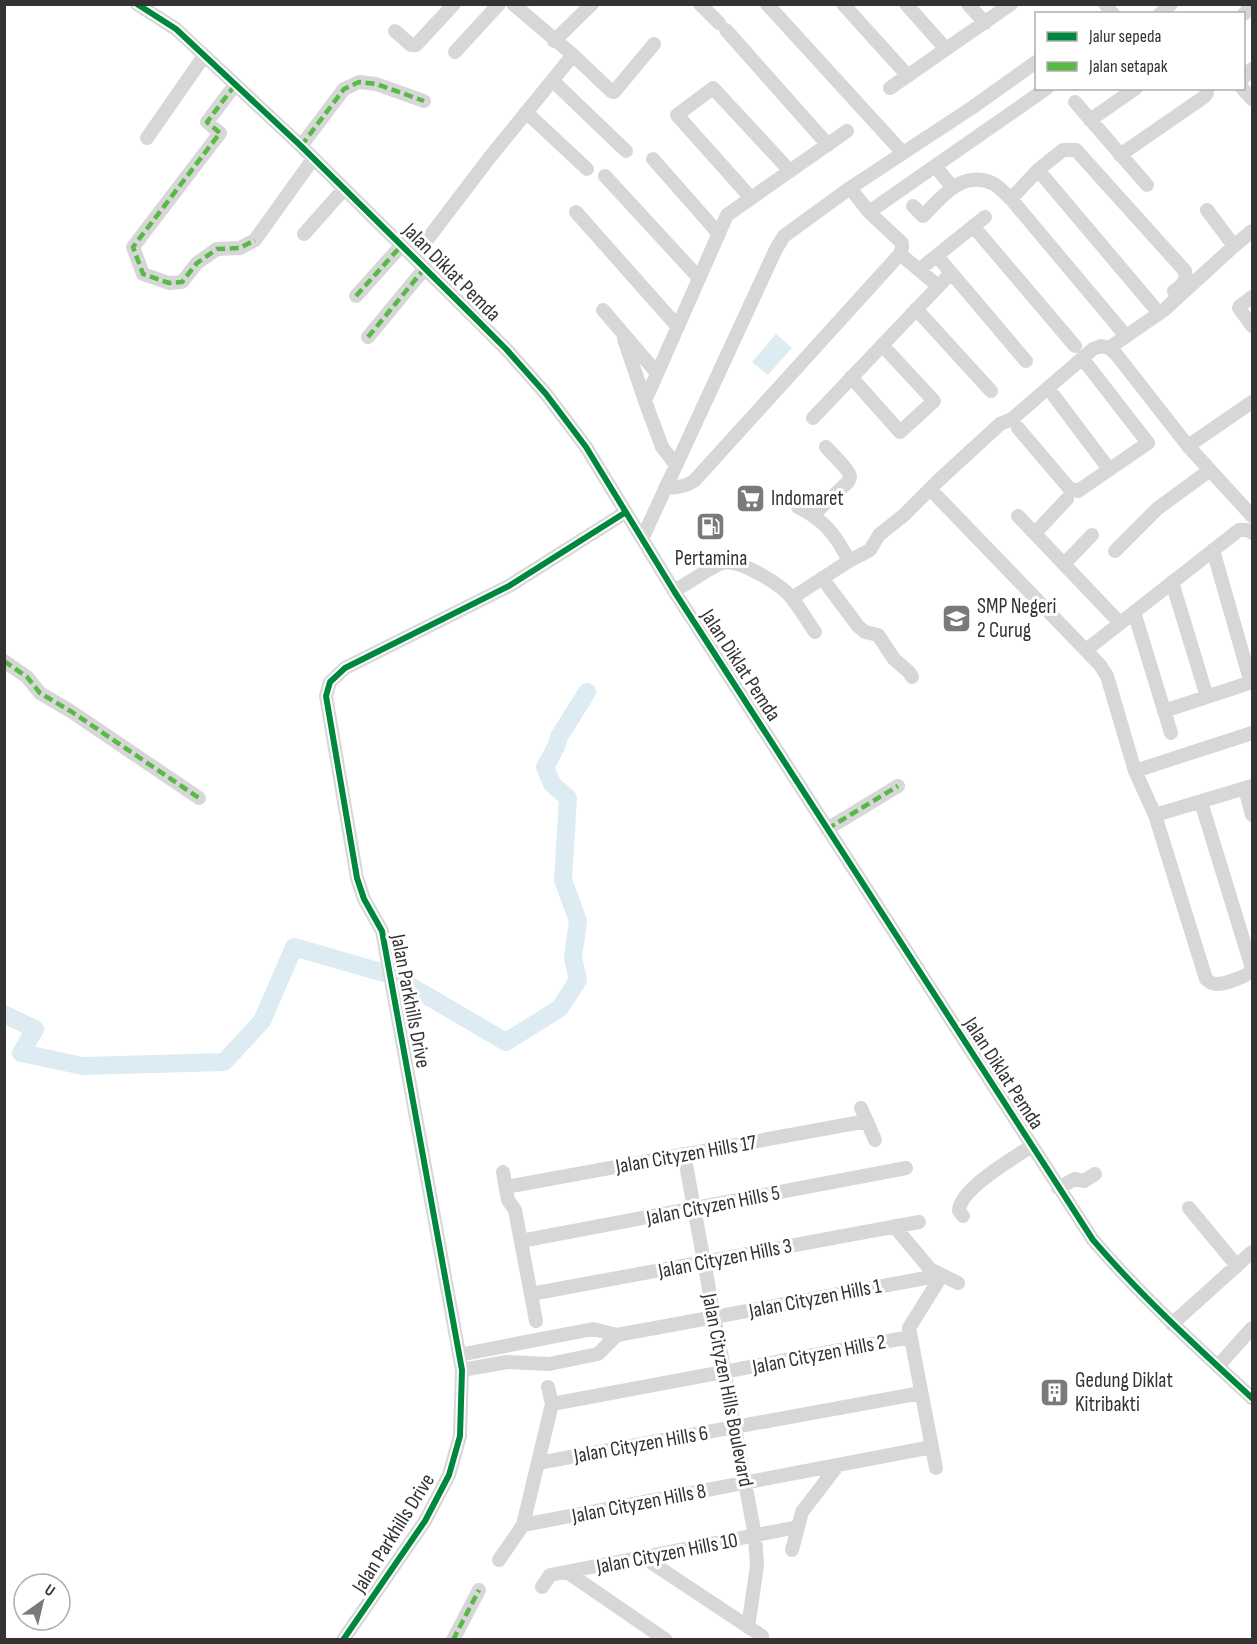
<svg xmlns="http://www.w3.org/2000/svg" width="1257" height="1644" viewBox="0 0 1257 1644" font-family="'Sofia Sans Condensed',sans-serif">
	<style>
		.water { fill: #ddebf3 }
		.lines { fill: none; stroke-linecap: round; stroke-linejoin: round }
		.river { stroke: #ddebf3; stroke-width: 18 }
		.minor { stroke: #d7d7d7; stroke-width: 14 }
		.quiet { stroke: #58b947; stroke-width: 4.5; stroke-dasharray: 9 4.5; stroke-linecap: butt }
		.cycleway-casing { stroke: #fff; stroke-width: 10 }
		.cycleway { stroke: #00873e; stroke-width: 6 }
		.labels { text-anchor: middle; stroke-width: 6; stroke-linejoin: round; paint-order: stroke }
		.street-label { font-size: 21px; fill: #333; stroke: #fff }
		.poi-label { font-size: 21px; fill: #333; stroke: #fff; text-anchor: start }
	</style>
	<rect width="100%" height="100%" fill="#fff"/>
	<path class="water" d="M776,334L792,348L768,375L752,362Z"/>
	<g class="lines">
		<path class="river" d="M400,980L506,1042L560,1008L578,980L573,958L578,921L563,880L568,798L552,784L545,767L556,747L559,737L587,692
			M4,1014L35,1029L21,1053L83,1066L224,1062L262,1021L294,947L384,973"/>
		<path class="minor" d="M137,4L176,29L301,146L475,318L506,349L546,394L586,447L674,591L1093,1240C1142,1297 1197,1347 1252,1398
			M513,4L573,55L611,91L614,92L654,44
			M700,4L719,23
			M767,4L903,153
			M843,4L908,76
			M906,4L946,49
			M968,4L985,23
			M1105,4L1113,14
			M1160,14L1171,4
			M1244,14L1252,6
			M726,30L828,145
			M395,31L411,45H416L454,4
			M554,41L592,4
			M455,52L499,4
			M1244,77L1252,69
			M553,81L626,151
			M235,85L207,122L220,133L133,247L143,274L169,283L182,282L197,263L217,249L240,248L255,240L313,159
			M890,88L1011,4
			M1242,88L1252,99
			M1075,102L1147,185
			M526,112L587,169
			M1090,120L1136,88
			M147,138L204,56
			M301,146L344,89L359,82L376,84L424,101
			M1120,155L1204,97L1207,93L1206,88
			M653,159L719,234
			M935,166L953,188
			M1038,170L1063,150H1076L1185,271C1187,282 1182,285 1174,291
			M605,176L699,278
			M751,198L677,115L713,88L790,171
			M1011,199L1038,170L1153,306
			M913,206L923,216C942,197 962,170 992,183C999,186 1005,194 1011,199L1126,336
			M1207,210L1234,246
			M576,212L678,327
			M869,212L1047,88
			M973,226L1075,346
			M304,234L344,189
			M900,254L938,286
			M937,256L1026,361
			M414,257L490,157L573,55
			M920,269L985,217
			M356,296L401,246
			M1252,297L1240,306L1239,308L1252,326
			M916,309L991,391
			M603,310L657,373
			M368,337L425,268
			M624,339L645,401
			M1109,348L1116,354L1188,446L1252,516
			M851,377L900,432L934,401L882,345
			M1054,396L1109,469
			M813,418L951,273
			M1018,428L1069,488L1078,491L1148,443L1082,358
			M1188,446L1252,402
			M676,465L662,447L645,401L727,215L847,131
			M665,488C676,488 685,487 694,481L900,254L902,248V243L869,212L850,188
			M930,489L1100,665L1107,676L1135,771L1155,815L1206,979C1210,982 1210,983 1215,984C1223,985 1245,977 1252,971L1251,965L1201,802
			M798,507C824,520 836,535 849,561
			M813,515L848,482C849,480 850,479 850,477C850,470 831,453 826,447
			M1018,516L1120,623
			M1035,533L1067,499
			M642,539L776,249L784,236L850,188L973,107L1036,62
			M1213,550L1251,683
			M1115,551L1157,509L1210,470
			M1064,564L1092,535
			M822,578L858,626L865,632L878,635L894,659L909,672L912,677
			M1172,582L1207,697
			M674,591C687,584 709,568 722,563C739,558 781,585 791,597C800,608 807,621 815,632
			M792,598L849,561L870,550L879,535L904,515L939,480L1000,424L1012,419L1093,349L1101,346L1109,348L1164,310L1234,246L1252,231
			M1134,612L1171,733
			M1086,650L1239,530H1248L1252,533
			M4,661L27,677L40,693L72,712L199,798
			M1164,711L1252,682
			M1135,771L1252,733
			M1245,789L1252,815
			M1155,815L1252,786
			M827,829L898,786
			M861,1108L875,1140
			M684,1154L755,1536L757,1566L748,1627
			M503,1172L508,1200L515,1210L536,1321
			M506,1187L867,1121
			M1058,1188L1075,1179L1084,1181L1095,1174
			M1189,1208L1237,1266
			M963,1216L959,1211C959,1189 1015,1157 1032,1146
			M894,1226L930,1269L958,1283
			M521,1241L906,1168
			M531,1294L919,1222
			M1172,1324L1252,1252
			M459,1355L593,1329L617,1335L942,1275
			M1218,1366L1252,1328
			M462,1370L507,1362L549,1364L598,1354L617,1335
			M552,1404L910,1337
			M538,1463L921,1393
			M936,1468L909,1328L942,1275
			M523,1525L932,1447
			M792,1550L802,1512L838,1465
			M643,1557L762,1636V1640
			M499,1560L523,1525L552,1404L548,1387
			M567,1572L666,1640
			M542,1587L550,1575L798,1527
			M343,1640L425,1521L449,1475L460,1436L462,1370L382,931L364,899L357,878L326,696L330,682L345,668L509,586L626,512
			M453,1640L479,1590"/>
		<path class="quiet" d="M235,85L207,122L220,133L133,247L143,274L169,283L182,282L197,263L217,249L240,248L255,240
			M301,146L344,89L359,82L376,84L424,101
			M356,296L401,246
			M368,337L425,268
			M4,661L27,677L40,693L72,712L199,798
			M827,829L898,786
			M453,1640L479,1590"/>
		<defs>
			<path id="cycleway" d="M137,4L176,29L301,146L475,318L506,349L546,394L586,447L674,591L1093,1240C1142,1297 1197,1347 1252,1398
				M343,1640L425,1521L449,1475L460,1436L462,1370L382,931L364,899L357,878L326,696L330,682L345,668L509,586L626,512"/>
		</defs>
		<use href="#cycleway" class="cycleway-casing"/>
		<use href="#cycleway" class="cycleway"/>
	</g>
	<defs>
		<symbol id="supermarket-square" viewBox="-11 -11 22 22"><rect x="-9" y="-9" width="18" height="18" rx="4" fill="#7a7a7a" stroke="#fff"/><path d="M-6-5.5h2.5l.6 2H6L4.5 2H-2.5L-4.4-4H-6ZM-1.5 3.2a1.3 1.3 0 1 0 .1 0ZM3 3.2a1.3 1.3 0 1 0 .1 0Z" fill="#fff"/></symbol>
		<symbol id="fuel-square" viewBox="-11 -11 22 22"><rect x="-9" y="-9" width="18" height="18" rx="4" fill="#7a7a7a" stroke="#fff"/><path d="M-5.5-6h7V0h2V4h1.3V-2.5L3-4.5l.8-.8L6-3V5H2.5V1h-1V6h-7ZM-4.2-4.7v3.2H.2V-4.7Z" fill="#fff"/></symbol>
		<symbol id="school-square" viewBox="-11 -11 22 22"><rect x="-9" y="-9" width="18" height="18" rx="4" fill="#7a7a7a" stroke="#fff"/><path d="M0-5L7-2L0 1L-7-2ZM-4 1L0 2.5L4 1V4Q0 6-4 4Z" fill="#fff"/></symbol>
		<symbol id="building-square" viewBox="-11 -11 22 22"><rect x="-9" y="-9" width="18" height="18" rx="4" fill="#7a7a7a" stroke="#fff"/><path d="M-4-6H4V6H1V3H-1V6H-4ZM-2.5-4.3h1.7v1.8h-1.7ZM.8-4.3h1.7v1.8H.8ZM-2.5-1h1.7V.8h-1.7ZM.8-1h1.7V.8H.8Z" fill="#fff"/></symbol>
	</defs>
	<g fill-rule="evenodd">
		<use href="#supermarket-square" x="734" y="482" width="33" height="33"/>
		<use href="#fuel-square" x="694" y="510" width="33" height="33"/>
		<use href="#school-square" x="940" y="602" width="33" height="33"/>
		<use href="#building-square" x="1038" y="1376" width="33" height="33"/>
	</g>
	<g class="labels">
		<g class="street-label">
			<text transform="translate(452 272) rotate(45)" y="7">Jalan Diklat Pemda</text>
			<text transform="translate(741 665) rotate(57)" y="7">Jalan Diklat Pemda</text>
			<text transform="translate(411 1001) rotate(79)" y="7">Jalan Parkhills Drive</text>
			<text transform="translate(1004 1073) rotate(57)" y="7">Jalan Diklat Pemda</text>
			<text transform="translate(686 1154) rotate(-10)" y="7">Jalan Cityzen Hills 17</text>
			<text transform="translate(713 1205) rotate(-11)" y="7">Jalan Cityzen Hills 5</text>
			<text transform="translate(725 1258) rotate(-11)" y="7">Jalan Cityzen Hills 3</text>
			<text transform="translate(815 1298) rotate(-11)" y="7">Jalan Cityzen Hills 1</text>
			<text transform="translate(819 1354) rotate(-11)" y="7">Jalan Cityzen Hills 2</text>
			<text transform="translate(728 1390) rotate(79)" y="7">Jalan Cityzen Hills Boulevard</text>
			<text transform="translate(641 1444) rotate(-10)" y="7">Jalan Cityzen Hills 6</text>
			<text transform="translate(639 1503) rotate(-11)" y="7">Jalan Cityzen Hills 8</text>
			<text transform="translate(393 1533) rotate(-58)" y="7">Jalan Parkhills Drive</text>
			<text transform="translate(667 1553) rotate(-11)" y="7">Jalan Cityzen Hills 10</text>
		</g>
		<g class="poi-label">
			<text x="771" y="505">Indomaret</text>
			<text x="711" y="565" text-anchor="middle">Pertamina</text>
			<text x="977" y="613">SMP Negeri<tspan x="977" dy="24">2 Curug</tspan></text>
			<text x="1075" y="1387">Gedung Diklat<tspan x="1075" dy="24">Kitribakti</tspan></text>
		</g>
	</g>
	<rect width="1257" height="1644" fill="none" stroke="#333333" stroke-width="12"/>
	<rect x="1035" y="12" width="210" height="78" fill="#ffffff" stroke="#adadad" stroke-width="1.5"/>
	<rect x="1047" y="32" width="30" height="9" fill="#00873e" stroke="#adadad" stroke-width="1.5"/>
	<text x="1089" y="42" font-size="18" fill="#333333">Jalur sepeda</text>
	<rect x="1047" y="62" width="30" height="9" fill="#58b947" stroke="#adadad" stroke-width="1.5"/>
	<text x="1089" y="72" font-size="18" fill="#333333">Jalan setapak</text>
	<g transform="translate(42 1602) rotate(34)"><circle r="28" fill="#ffffff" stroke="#adadad" stroke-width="1.5"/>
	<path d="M0-4.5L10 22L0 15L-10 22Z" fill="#7a7a7a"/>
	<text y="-9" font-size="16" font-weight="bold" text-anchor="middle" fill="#333333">U</text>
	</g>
</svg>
